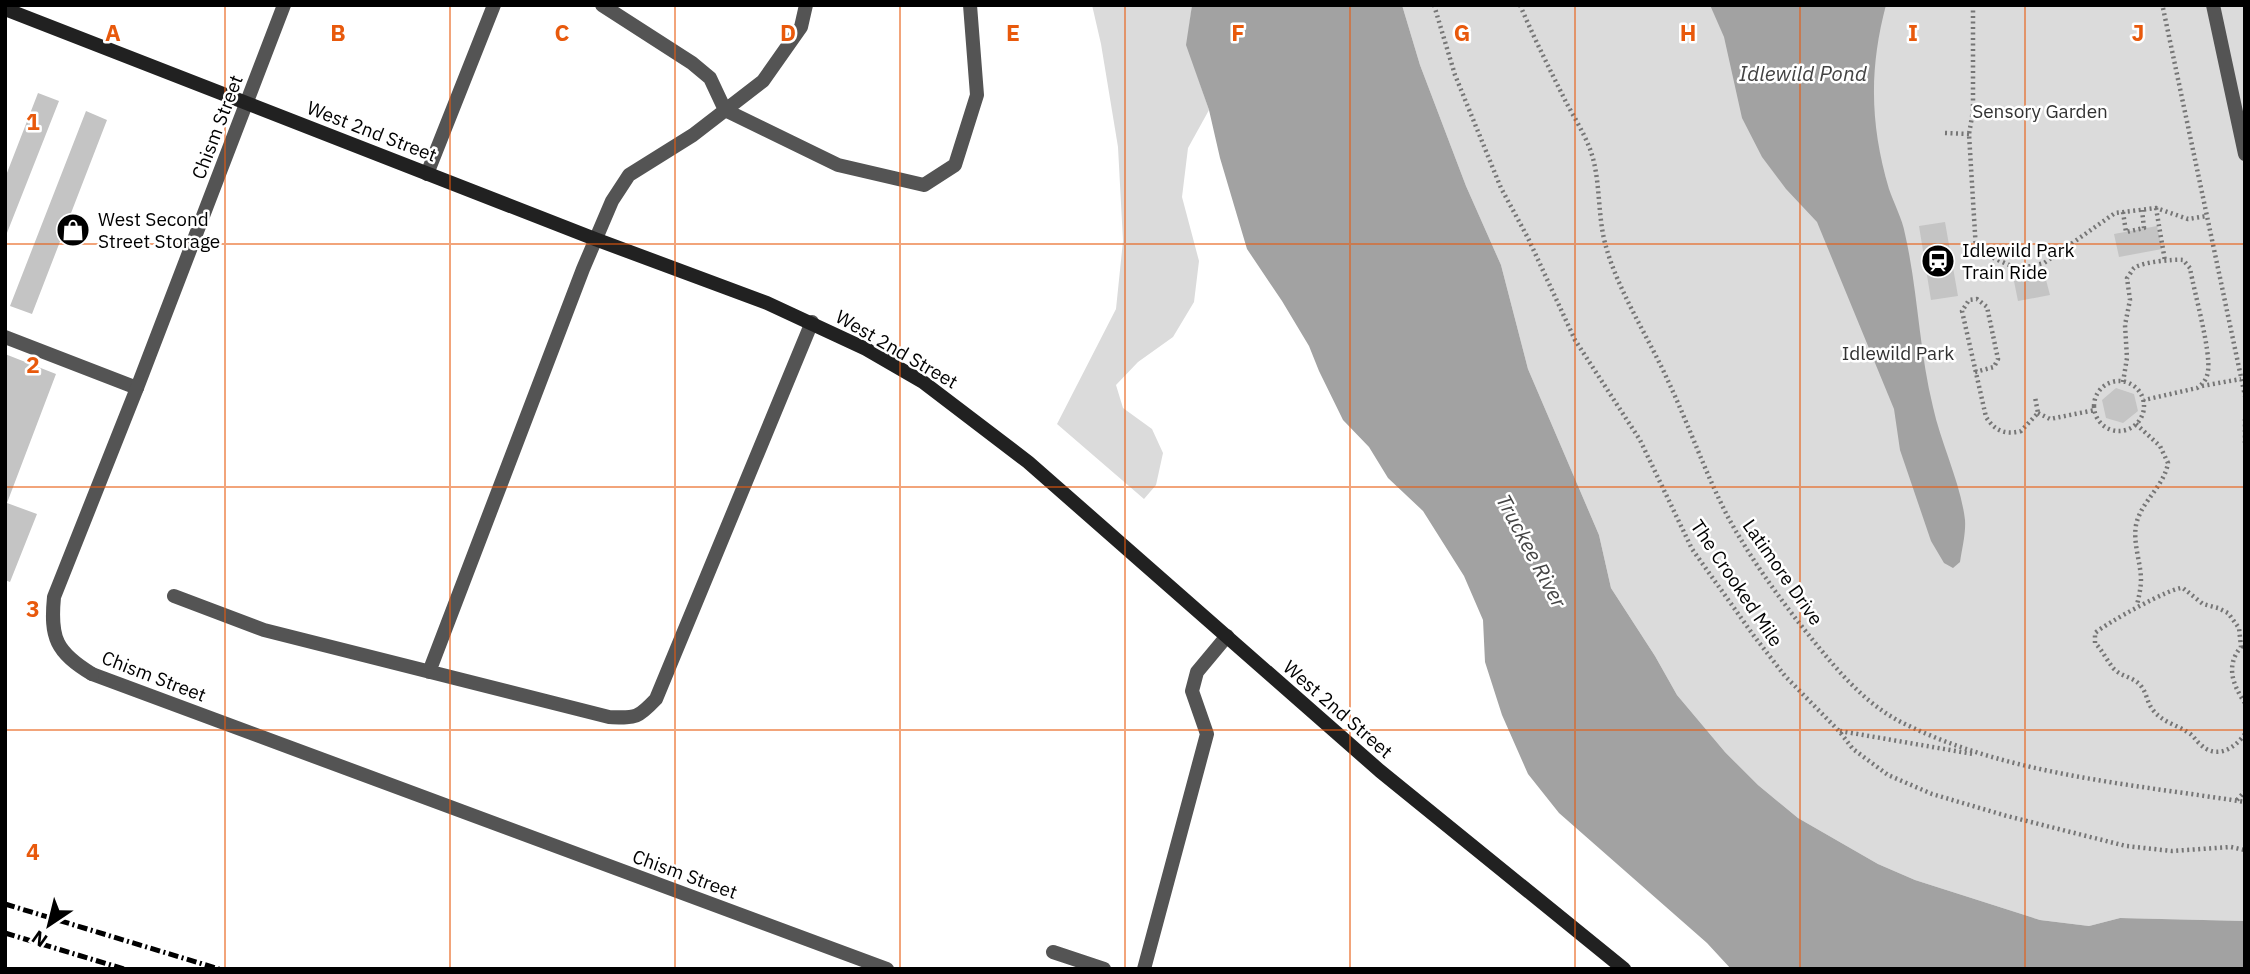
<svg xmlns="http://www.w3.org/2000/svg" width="2250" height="974" viewBox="0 0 2250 974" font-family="'IBM Plex Sans',sans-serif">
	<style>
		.green { fill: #dbdbdb }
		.water { fill: #a2a2a2 }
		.building { fill: #c4c4c4 }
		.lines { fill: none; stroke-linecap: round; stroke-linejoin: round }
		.path { stroke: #767676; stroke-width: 4.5; stroke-dasharray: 2 3.5; stroke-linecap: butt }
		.lane { stroke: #545454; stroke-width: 14 }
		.street { stroke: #545454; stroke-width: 14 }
		.secondary { stroke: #212121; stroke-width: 14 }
		.rail { stroke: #000; stroke-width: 5; stroke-dasharray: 10 3.5 2 3.5; stroke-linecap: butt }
		.grid { fill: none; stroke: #e8590c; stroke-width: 2; stroke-opacity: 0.55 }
		.labels { text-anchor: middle; stroke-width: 5; stroke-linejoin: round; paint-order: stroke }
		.park-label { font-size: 19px; fill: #323232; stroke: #fff }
		.street-label { font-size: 19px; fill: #000; stroke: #fff }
		.poi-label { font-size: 19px; fill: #000; stroke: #fff; text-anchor: start }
		.water-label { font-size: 21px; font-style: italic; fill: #434343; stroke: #fff }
		.grid-label { font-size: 23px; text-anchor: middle; font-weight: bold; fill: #e8590c; stroke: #fff; stroke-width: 5; stroke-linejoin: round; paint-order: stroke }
	</style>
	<rect width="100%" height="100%" fill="#fff"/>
	<path class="green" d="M1092,5H1192L1187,45L1209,110L1188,148L1182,197L1199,261L1194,302L1173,337L1138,362L1116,385L1123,408L1152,429L1163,453L1156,485L1144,499L1057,424L1116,309L1123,241L1118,147L1101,44Z
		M1402,5H2245V921L2120,918L2089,926L2040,920L1915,880L1878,864L1798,818L1758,785L1725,752L1677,695L1655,656L1611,588L1599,535L1528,369L1501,265L1466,186L1420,65Z"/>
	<path class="water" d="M1192,5H1402L1420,65L1466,186L1501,265L1528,369L1599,535L1611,588L1655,656L1677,695L1725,752L1758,785L1798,818L1878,864L1915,880L2040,920L2089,926L2120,918L2245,921V969H1731L1707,943L1559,813L1528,774L1502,715L1485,662L1483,620L1464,576L1423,511L1388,478L1369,447L1343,420L1319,371L1309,346L1282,301L1247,249L1220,158L1209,110L1186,45Z
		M1710,5H1886C1869,69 1870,125 1889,189C1894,204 1902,218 1905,234C1918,291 1919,350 1933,407C1941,444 1961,484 1965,520C1966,533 1962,549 1960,562L1953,568L1944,563L1931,541L1900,450L1894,409L1817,222L1786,189L1762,157L1742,118L1724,37Z"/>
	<path class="building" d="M38,93L59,101L5,238V178Z
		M86,111L107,120L32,314L10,306Z
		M1945,222L1958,296L1931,300L1919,226Z
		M2157,226L2162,249L2119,257L2114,234Z
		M2045,276L2050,295L2018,301L2014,281Z
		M5,354L56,374L7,503L37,514L10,582L5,580Z
		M2116,388L2134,394L2138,411L2123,423L2106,418L2102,400Z"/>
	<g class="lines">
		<path class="path" d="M1434,5L1455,75L1501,188L1528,238L1575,340L1640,440L1692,549L1754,636L1785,676L1839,731L1853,749L1888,775L1932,794L2007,816L2126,846L2172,851L2231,847L2245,850
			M1520,5C1534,38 1550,70 1566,102C1574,117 1584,133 1590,149C1601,179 1597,212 1605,243C1617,290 1649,338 1669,383C1690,428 1706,475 1729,519C1755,566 1787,609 1821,650C1844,678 1871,708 1905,724C2009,775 2131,784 2245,802
			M1973,5V111L1969,134L1976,250L2018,269L2044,263L2115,213L2156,208L2188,219L2207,216
			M2163,8L2245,396
			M1945,133L1969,134
			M2156,208L2165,261
			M2123,212L2126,232L2144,228L2142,210
			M1975,372L1994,367L1998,359L1987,307L1977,299L1969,300L1962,311L1986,417C1995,431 2005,435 2021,431L2038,413L2035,397
			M2094 406a25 25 0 1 1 50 0a25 25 0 1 1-50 0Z
			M2123,382L2127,358L2125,325L2130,300L2127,278C2129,276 2132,270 2134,268C2142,262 2174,259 2183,260L2190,268C2194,292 2211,350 2208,371C2207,379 2203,384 2197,388L2144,400
			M2202,386L2241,379
			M2038,413L2050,419L2095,410
			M2245,419V444
			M2136,424L2160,446L2168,463C2164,487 2141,501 2136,525C2133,543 2140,560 2141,578C2141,588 2139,596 2137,605
			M2245,703C2233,685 2225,666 2241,647L2239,628L2228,613L2218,608L2203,604L2183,588C2173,586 2105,624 2095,633V643C2103,651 2107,661 2114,669C2122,677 2134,677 2141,686C2147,693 2147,703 2153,710C2162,722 2177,725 2189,733C2194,736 2196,741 2200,744C2216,760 2234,749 2245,734
			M1840,731L1973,754
			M2237,800L2245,791"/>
		<path class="lane" d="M602,5L692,63L710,78L725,110L838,165L924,185L955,165L977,95L970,5
			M2213,5L2245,154
			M427,174L494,5
			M5,337L137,388
			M174,596L264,630L609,717C636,718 637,719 656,699L812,322
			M429,672L583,269L612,201L629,175L693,135L763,81L801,27L806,5
			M92,674L887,969
			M1053,952L1104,969
			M1144,969L1207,734L1192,691L1197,672L1227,636"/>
		<path class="street" d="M92,674C56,652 50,638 54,597L137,388L284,5"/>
		<path class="secondary" d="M5,9L595,239L767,303L866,349L923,382L1028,462L1380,771L1624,969"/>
		<path class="rail" d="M5,904L219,969
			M5,933L124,969"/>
	</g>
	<path class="grid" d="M225,5V969M450,5V969M675,5V969M900,5V969M1125,5V969M1350,5V969M1575,5V969M1800,5V969M2025,5V969M5,244H2245M5,487H2245M5,730H2245"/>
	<defs>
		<symbol id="shop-disc" viewBox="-11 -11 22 22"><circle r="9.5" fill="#000" stroke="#fff"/><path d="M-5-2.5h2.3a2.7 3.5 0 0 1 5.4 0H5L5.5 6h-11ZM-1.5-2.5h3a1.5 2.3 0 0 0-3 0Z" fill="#fff"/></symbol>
		<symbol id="station-disc" viewBox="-11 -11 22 22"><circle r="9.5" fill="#000" stroke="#fff"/><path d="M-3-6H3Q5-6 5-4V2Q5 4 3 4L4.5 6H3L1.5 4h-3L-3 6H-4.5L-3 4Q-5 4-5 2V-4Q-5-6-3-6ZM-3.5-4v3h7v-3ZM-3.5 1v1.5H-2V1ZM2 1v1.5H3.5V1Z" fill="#fff"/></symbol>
	</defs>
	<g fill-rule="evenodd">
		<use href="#shop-disc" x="54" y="211" width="38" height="38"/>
		<use href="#station-disc" x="1919" y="242" width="38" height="38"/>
	</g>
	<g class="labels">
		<g class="park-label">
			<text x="2040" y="118">Sensory Garden</text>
			<text x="1898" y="360">Idlewild Park</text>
		</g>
		<g class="street-label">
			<text transform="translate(217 127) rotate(-69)" y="7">Chism Street</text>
			<text transform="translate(372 131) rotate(21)" y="7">West 2nd Street</text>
			<text transform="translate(897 349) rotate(30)" y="7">West 2nd Street</text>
			<text transform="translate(1783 572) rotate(55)" y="7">Latimore Drive</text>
			<text transform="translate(1737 583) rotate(56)" y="7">The Crooked Mile</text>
			<text transform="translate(154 676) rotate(21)" y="7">Chism Street</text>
			<text transform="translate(1338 709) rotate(41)" y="7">West 2nd Street</text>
			<text transform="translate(685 874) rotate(20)" y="7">Chism Street</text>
		</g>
		<g class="poi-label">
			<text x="98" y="226">West Second<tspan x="98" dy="22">Street Storage</tspan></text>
			<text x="1962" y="257">Idlewild Park<tspan x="1962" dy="22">Train Ride</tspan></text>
		</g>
		<g class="water-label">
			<text x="1803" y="81">Idlewild Pond</text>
			<text transform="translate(1531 551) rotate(62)" y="7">Truckee River</text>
		</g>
	</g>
	<g class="grid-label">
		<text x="113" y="41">A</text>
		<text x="338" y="41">B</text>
		<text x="562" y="41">C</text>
		<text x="788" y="41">D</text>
		<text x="1013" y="41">E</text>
		<text x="1238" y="41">F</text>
		<text x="1462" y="41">G</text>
		<text x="1688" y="41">H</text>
		<text x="1913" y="41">I</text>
		<text x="2138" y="41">J</text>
		<text x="33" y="130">1</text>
		<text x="33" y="373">2</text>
		<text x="33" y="617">3</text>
		<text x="33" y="860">4</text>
	</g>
	<rect width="2250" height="974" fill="none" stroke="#000000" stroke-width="14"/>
	<g transform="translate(49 925) rotate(215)" stroke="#ffffff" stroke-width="5" paint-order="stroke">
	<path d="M0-5L12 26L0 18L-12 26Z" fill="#000000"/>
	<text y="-10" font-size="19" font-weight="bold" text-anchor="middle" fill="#000000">N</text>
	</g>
</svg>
